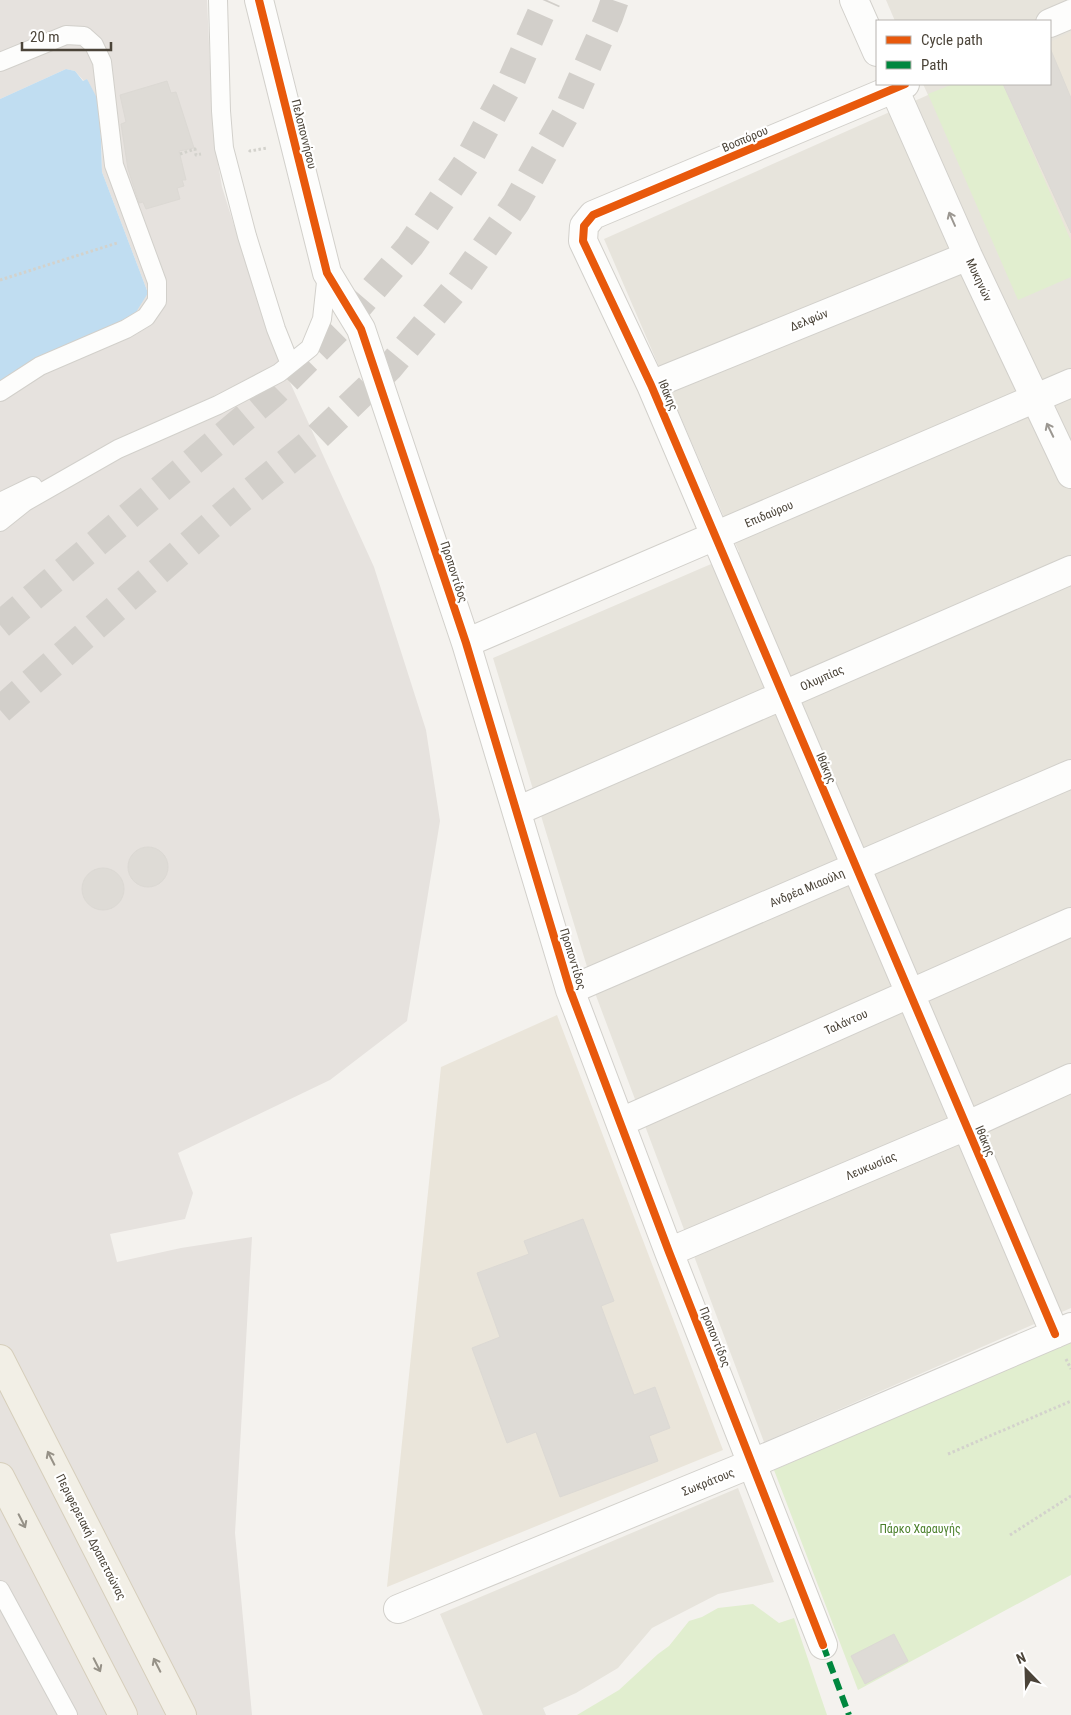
<svg xmlns="http://www.w3.org/2000/svg" width="1071" height="1715" viewBox="0 0 1071 1715" font-family="'Roboto Condensed',sans-serif">
	<style>
		.residential { fill: #e7e4dc }
		.industrial { fill: #e6e2de }
		.education { fill: #eae5da }
		.green { fill: #e1eecf }
		.water { fill: #c0ddf1 }
		.building { fill: #dedbd6; stroke: #dcd9d4 }
		.lines { fill: none; stroke-linecap: round; stroke-linejoin: round }
		.primary-tunnel { stroke: #d2cfca; stroke-width: 28; stroke-dasharray: 28 14; stroke-linecap: butt }
		.service-casing { stroke: #d2d0cb; stroke-width: 20 }
		.minor-casing { stroke: #d2d0cb; stroke-width: 30 }
		.primary-casing { stroke: #d6cebb; stroke-width: 30 }
		.path { stroke: #d3d2cc; stroke-width: 3; stroke-dasharray: 2.5 2.5; stroke-linecap: butt }
		.service { stroke: #fdfdfc; stroke-width: 18 }
		.minor { stroke: #fdfdfc; stroke-width: 28 }
		.primary { stroke: #f2efe6; stroke-width: 28 }
		.quiet { stroke: #00873e; stroke-width: 6; stroke-dasharray: 12 6; stroke-linecap: butt }
		.cycleway-casing { stroke: #fff; stroke-width: 11 }
		.cycleway { stroke: #e8590c; stroke-width: 8 }
		.oneway { stroke: #9b9791 }
		.oneway2 { stroke: #969187 }
		.labels { text-anchor: middle; stroke-width: 4.5; stroke-linejoin: round; paint-order: stroke }
		.street-label { font-size: 12px; fill: #4b4439; stroke: #fff }
		.park-label { font-size: 12px; fill: #4a7f2a; stroke: #fff }
	</style>
	<rect width="100%" height="100%" fill="#f4f2ee"/>
	<path class="residential" d="M886,0H1071V1308L764,1442L595,993L493,658L739,552L604,239L928,95L923,84H1050V21H895Z
		M738,1488L774,1582L718,1594L652,1628L618,1668L576,1693L543,1708L546,1715H483L440,1614Z"/>
	<path class="industrial" d="M0,0H207L213,133L222,187L268,334L374,567L426,730L440,821L407,1021L330,1080L178,1153L193,1193L185,1219L110,1234L117,1262L181,1248L252,1237L235,1533L252,1715H0V382L23,366L46,355L148,293L102,172L101,129L87,79L84,81L75,71L66,69L0,99Z"/>
	<path class="education" d="M1071,32V241L1003,84H1050V42Z
		M557,1015L723,1450L387,1587L441,1067Z"/>
	<path class="green" d="M953,84H1003L1071,241V277L1018,300L928,94Z
		M1071,1341V1575L858,1690L774,1470Z
		M753,1604L779,1623L794,1618L827,1715H577L619,1690L658,1654L669,1646L689,1621L702,1617L718,1608Z"/>
	<path class="water" d="M66,69L75,71L83,81L87,79L97,98L100,112L102,172L148,293L133,317L46,355L23,366L0,382V99Z"/>
	<path class="building" d="M1050,48L1071,98V233L1003,84H1050Z
		M167,81L171,93L176,92L194,148L179,151L186,180H182L184,186L177,188L180,199L146,209L143,202L139,203L128,169L121,124L126,122L120,95Z
		M128 867a20 20 0 1 1 40 0a20 20 0 1 1-40 0Z
		M82 889a21 21 0 1 1 42 0a21 21 0 1 1-42 0Z
		M583,1219L614,1301L601,1306L634,1395L655,1387L670,1428L649,1436L658,1461L560,1497L536,1432L507,1443L472,1348L500,1337L477,1273L529,1254L524,1241Z
		M894,1634L908,1661L865,1684L851,1656Z"/>
	<g class="lines">
		<path class="primary-tunnel" d="M0,625L274,393L346,321L410,246L466,164L512,79L547,0
			M0,710L233,506L314,440L389,368L456,288L516,203L567,112L609,17L615,0"/>
		<defs>
			<path id="service" d="M218,0L221,111L224,148L247,236L276,329L290,364
				M0,62L66,35L84,36L94,45L102,62L114,165L157,282V301L146,317L126,329L40,366L0,392
				M0,502L33,486
				M0,522L25,502L118,449L218,405L279,373L310,348L322,319L327,273
				M0,1590L68,1715"/>
			<path id="minor" d="M259,0L327,273L361,329L466,643L570,990L669,1252L823,1645
				M854,0L877,52
				M1050,23L1071,14
				M892,84L968,256L1071,474
				M905,84L593,215L584,226L583,241L651,385L1055,1334
				M651,385L968,256
				M466,643L1071,383
				M517,811L1071,570
				M570,990L1071,774
				M621,1122L1071,922
				M669,1252L966,1126L1071,1078
				M398,1609L753,1463L1071,1327"/>
			<path id="primary" d="M0,1359L182,1715
				M0,1477L123,1715"/>
		</defs>
		<use href="#service" class="service-casing"/>
		<use href="#minor" class="minor-casing"/>
		<use href="#primary" class="primary-casing"/>
		<path class="path" d="M249,150L250,151L267,148
			M180,154L195,149L196,155L201,154
			M0,280L117,243
			M1066,1359L1071,1369
			M948,1454L1071,1401
			M1010,1535L1071,1496"/>
		<use href="#service" class="service"/>
		<use href="#minor" class="minor"/>
		<use href="#primary" class="primary"/>
		<path class="quiet" d="M823,1645L849,1715"/>
		<defs>
			<path id="cycleway" d="M259,0L327,273L361,329L466,643L570,990L669,1252L823,1645
				M905,84L593,215L584,226L583,241L651,385L1055,1334"/>
		</defs>
		<use href="#cycleway" class="cycleway-casing"/>
		<use href="#cycleway" class="cycleway"/>
	</g>
	<defs><path id="oneway-shaft" d="M-6 0H5M1.5-3L5.5 0L1.5 3" fill="none" stroke-width="1.6" stroke-linecap="round" stroke-linejoin="round" transform="scale(1.25)"/></defs>
	<g class="oneway">
		<use href="#oneway-shaft" transform="translate(952 219) rotate(-114)"/>
		<use href="#oneway-shaft" transform="translate(1050 430) rotate(-116)"/>
	</g>
	<g class="oneway2">
		<use href="#oneway-shaft" transform="translate(51 1458) rotate(-117)"/>
		<use href="#oneway-shaft" transform="translate(22 1521) rotate(63)"/>
		<use href="#oneway-shaft" transform="translate(97 1665) rotate(63)"/>
		<use href="#oneway-shaft" transform="translate(157 1665) rotate(-117)"/>
	</g>
	<g class="labels">
		<g class="street-label">
			<text transform="translate(304 134) rotate(76)" y="4">Πελοποννήσου</text>
			<text transform="translate(745 139) rotate(-23)" y="4">Βοσπόρου</text>
			<text transform="translate(979 280) rotate(65)" y="4">Μυκηνών</text>
			<text transform="translate(809 320) rotate(-22)" y="4">Δελφών</text>
			<text transform="translate(668 395) rotate(67)" y="4">Ιθάκης</text>
			<text transform="translate(769 514) rotate(-23)" y="4">Επιδαύρου</text>
			<text transform="translate(454 572) rotate(72)" y="4">Προποντίδος</text>
			<text transform="translate(822 678) rotate(-24)" y="4">Ολυμπίας</text>
			<text transform="translate(826 768) rotate(67)" y="4">Ιθάκης</text>
			<text transform="translate(807 888) rotate(-23)" y="4">Ανδρέα Μιαούλη</text>
			<text transform="translate(573 959) rotate(73)" y="4">Προποντίδος</text>
			<text transform="translate(846 1022) rotate(-24)" y="4">Ταλάντου</text>
			<text transform="translate(985 1141) rotate(67)" y="4">Ιθάκης</text>
			<text transform="translate(871 1166) rotate(-23)" y="4">Λευκωσίας</text>
			<text transform="translate(715 1337) rotate(68)" y="4">Προποντίδος</text>
			<text transform="translate(708 1482) rotate(-22)" y="4">Σωκράτους</text>
			<text transform="translate(91 1537) rotate(63)" y="4">Περιφερειακή Δραπετσώνας</text>
		</g>
		<g class="park-label">
			<text x="920" y="1533">Πάρκο Χαραυγής</text>
		</g>
	</g>
	<rect x="876" y="20" width="175" height="65" fill="#ffffff" stroke="#b7b4b0"/>
	<rect x="886" y="36" width="25" height="8" fill="#e8590c" stroke="#b7b4b0"/>
	<text x="921" y="45" font-size="15" fill="#4b4439">Cycle path</text>
	<rect x="886" y="61" width="25" height="8" fill="#00873e" stroke="#b7b4b0"/>
	<text x="921" y="70" font-size="15" fill="#4b4439">Path</text>
	<g transform="translate(1026 1670) rotate(337)" stroke="#ffffff" stroke-width="4" paint-order="stroke">
	<path d="M0-4L9 19L0 12L-9 19Z" fill="#4b4439"/>
	<text y="-8" font-size="14" font-weight="bold" text-anchor="middle" fill="#4b4439">N</text>
	</g>
	<path d="M22 42v8h89v-8" fill="none" stroke="#4b4439" stroke-width="2.5"/>
	<text x="30" y="42" font-size="15" fill="#4b4439" stroke="#ffffff" stroke-width="4" paint-order="stroke">20 m</text>
</svg>
